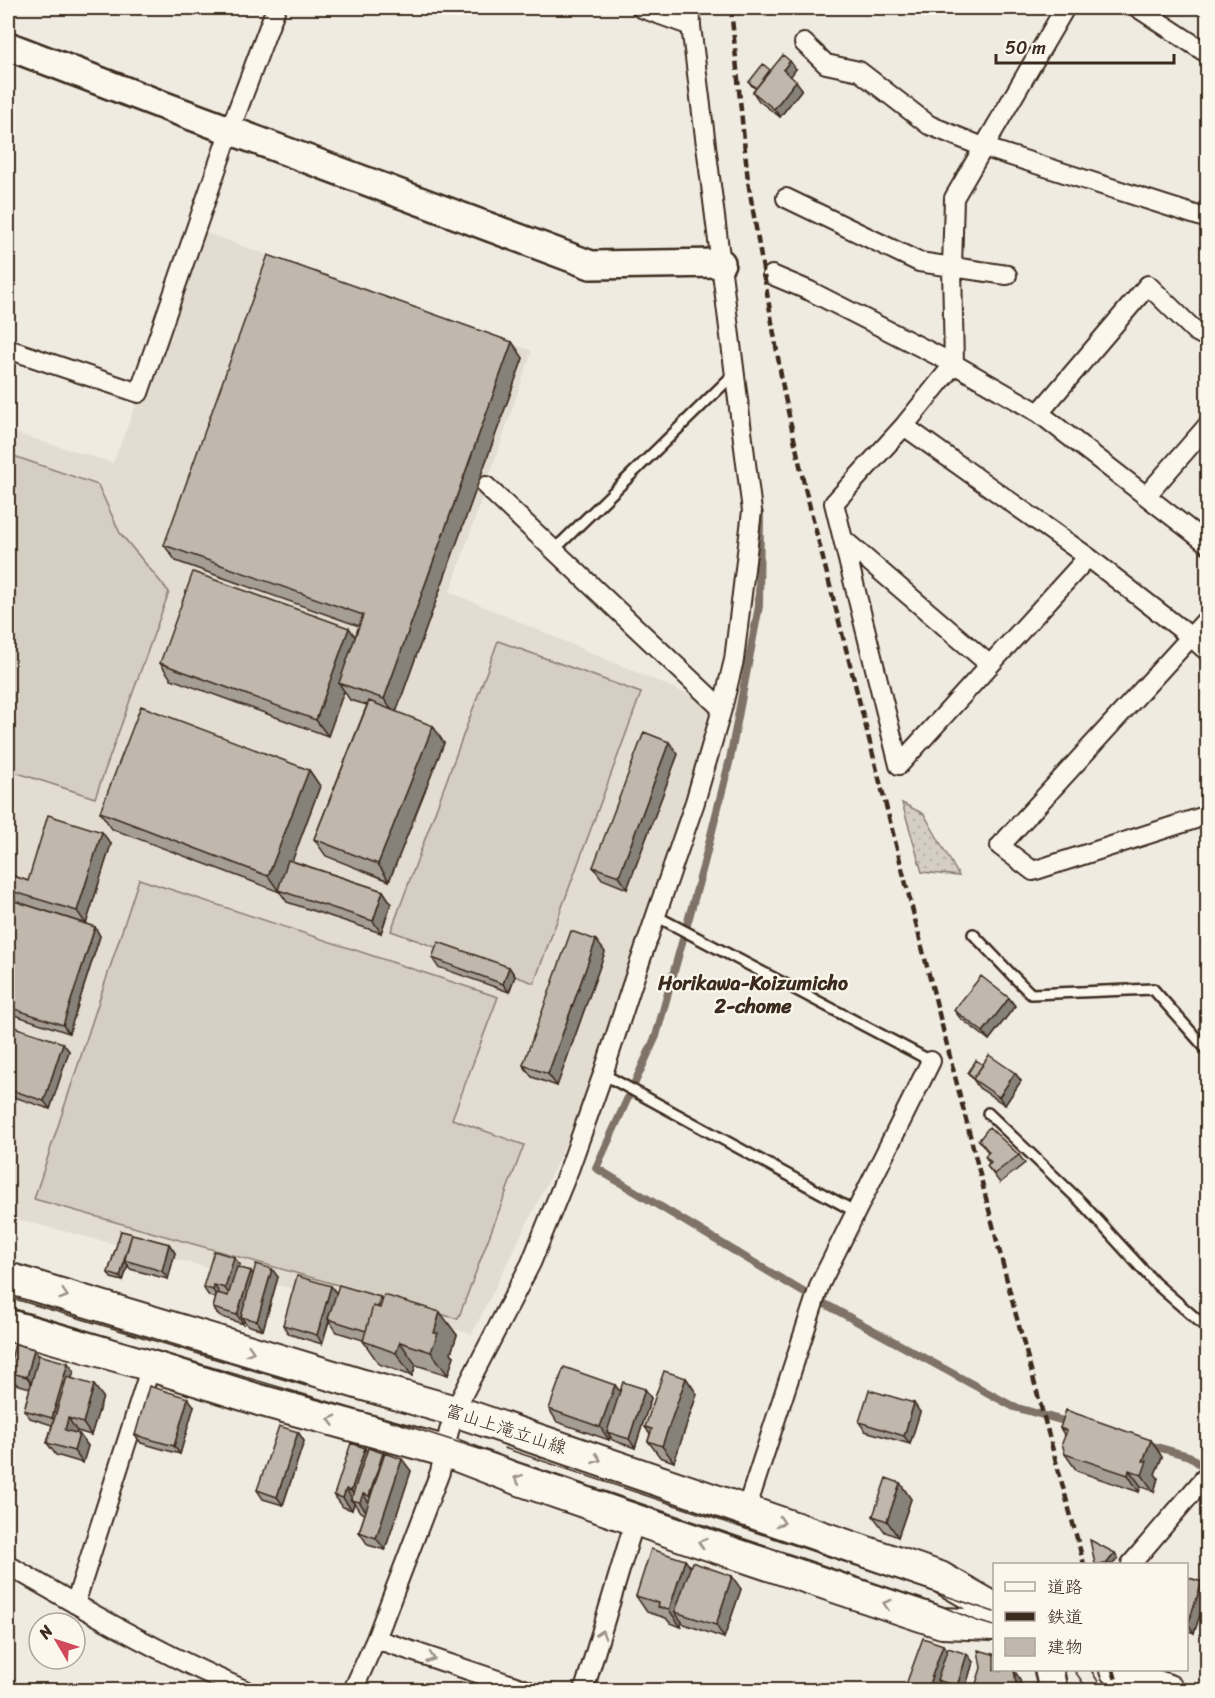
<svg xmlns="http://www.w3.org/2000/svg" width="1215" height="1698" viewBox="0 0 1215 1698" font-family="Sriracha,'Klee One',sans-serif">
	<style>
		.built { fill: #e2dcd1 }
		.grass { fill: #d5cec3; stroke: #887c70; stroke-width: 1.5 }
		.park { fill: url(#park-dots); stroke: #887c70; stroke-width: 1.5 }
		.lines { fill: none; stroke-linecap: round; stroke-linejoin: round }
		.stream { stroke: #7f7367; stroke-width: 8 }
		.lane-casing { stroke: #3b2a1e; stroke-width: 14 }
		.street-casing { stroke: #3b2a1e; stroke-width: 22 }
		.secondary-casing { stroke: #3b2a1e; stroke-width: 32 }
		.primary-casing { stroke: #3b2a1e; stroke-width: 34 }
		.lane { stroke: #fbf7ec; stroke-width: 9 }
		.street { stroke: #fbf7ec; stroke-width: 18 }
		.secondary { stroke: #fbf7ec; stroke-width: 27 }
		.primary { stroke: #fbf7ec; stroke-width: 30 }
		.tram { stroke: #3b2a1e; stroke-width: 1.5 }
		.rail { stroke: #3b2a1e; stroke-width: 4.5; stroke-dasharray: 9 4.5; stroke-linecap: butt }
		.wall { fill: #a59e95; stroke: #3b2a1e; stroke-width: 1.5 }
		.shaded-wall { fill: #868179; stroke: #3b2a1e; stroke-width: 1.5 }
		.building { fill: #c0b8ad; stroke: #3b2a1e; stroke-width: 1.5 }
		.oneway { stroke: #9b9085 }
		.labels { text-anchor: middle; stroke-width: 4.5; stroke-linejoin: round; paint-order: stroke }
		.street-label { font-size: 18px; fill: #3b2a1e; stroke: #fbf7ec }
		.neighbourhood-label { font-size: 20px; font-weight: bold; fill: #3b2a1e; stroke: #fbf7ec }
	</style>
	<defs>
		<pattern id="park-dots" width="8" height="8" patternUnits="userSpaceOnUse" patternTransform="scale(1.5)"><rect width="8" height="8" fill="#d5cec3"/><path d="M2 2h.1M6 6h.1" fill="none" stroke="#b8b1a7" stroke-width="1.8" stroke-linecap="round"/></pattern>
	</defs>
	<rect width="100%" height="100%" fill="#f0ebe0"/>
	<filter id="ink" filterUnits="userSpaceOnUse"><feTurbulence type="fractalNoise" baseFrequency=".0167" numOctaves="2"/><feDisplacementMap in="SourceGraphic" scale="12" xChannelSelector="R" yChannelSelector="G"/><feConvolveMatrix kernelMatrix="1 2 1 2 8 2 1 2 1" color-interpolation-filters="sRGB"/></filter>
	<g filter="url(#ink)">
		<path class="built" d="M204,232L532,351L450,592L722,709L585,1099L558,1161L472,1334L8,1217V431L113,463Z"/>
		<path class="grass" d="M8,454L98,485L120,533L169,592L95,798L8,770Z
			M498,641L641,693L534,983L391,931Z
			M139,879L498,997L452,1119L524,1145L458,1319L34,1199Z"/>
		<path class="park" d="M902,803L924,814L959,876L922,872Z"/>
		<g class="lines">
			<path class="stream" d="M760,513L759,606L730,759L703,867L656,1036L596,1168L803,1292L1014,1407L1071,1423
				M1146,1444L1189,1456L1208,1470"/>
			<defs>
				<path id="lane" d="M554,550L734,374
					M656,916L931,1061
					M973,934L1012,975L1031,994L1153,989L1208,1051
					M603,1074L856,1212
					M988,1113L1081,1202L1155,1283L1208,1329"/>
				<path id="street" d="M641,8L691,26
					M1138,8L1208,54
					M804,43L826,64L859,71L929,125L983,147L1208,219
					M786,198L919,262L1007,275
					M772,275L810,291L954,364L1039,413L1208,544
					M8,349L139,393L230,130L276,8
					M1039,413L1148,285L1195,331L1208,338
					M904,426L1088,557L1191,637L1208,652
					M486,486L722,709
					M1146,496L1208,425
					M843,539L990,665
					M1208,618L1000,846L1033,871L1208,815
					M899,765L834,503L904,426L954,364L952,267L954,198L1065,8
					M899,765L1088,557
					M746,1510L820,1284L931,1061
					M1131,1564L1208,1474
					M8,1565C85,1610 163,1655 245,1690
					M75,1604L151,1366
					M376,1639L527,1690
					M353,1690L376,1639L440,1472L449,1431L461,1398L531,1263L570,1167L603,1074L632,985L695,802L722,709L734,660L752,511L691,26L690,8
					M584,1690L635,1520"/>
				<path id="secondary" d="M8,46L162,105L591,265L721,263
					M1049,1670L1053,1690"/>
				<path id="primary" d="M8,1278L360,1384L455,1411L940,1577L994,1608
					M8,1325L151,1366L259,1400L444,1451L514,1478L685,1537L942,1623L994,1625
					M1115,1670L1168,1690"/>
			</defs>
			<use href="#lane" class="lane-casing"/>
			<use href="#street" class="street-casing"/>
			<use href="#secondary" class="secondary-casing"/>
			<use href="#primary" class="primary-casing"/>
			<use href="#lane" class="lane"/>
			<use href="#street" class="street"/>
			<use href="#secondary" class="secondary"/>
			<use href="#primary" class="primary"/>
			<path class="tram" d="M8,1297L306,1386
				M8,1307L357,1410L489,1452L934,1603L977,1621L994,1626
				M504,1448L994,1612
				M1074,1670L1088,1690
				M1091,1670L1103,1690"/>
			<path class="rail" d="M731,8L748,181L784,393L805,488L1013,1304L1084,1564
				M1113,1670L1119,1690"/>
		</g>
		<path class="wall" d="M796,69L790,76L802,89L780,117L759,101L753,92L756,89L752,86L749,82L770,71Z
			M512,342L523,358L396,712L444,743L389,881L326,856L314,839L367,705L350,700L344,691L328,736L171,679L160,663L349,628L355,637L359,626L176,561L164,545Z
			M678,754L627,889L602,879L593,867Z
			M309,770L320,786L292,861L383,891L391,903L381,933L287,902L280,892L112,829L100,812Z
			M111,844L86,924L8,899V874L28,881Z
			M8,899L95,927L100,936L69,1033L8,1013Z
			M605,952L557,1086L532,1077L523,1065Z
			M432,958L509,967L515,976L509,992L438,967Z
			M1009,998L1015,1006L989,1040L960,1018L954,1010Z
			M8,1025L69,1051L50,1109L8,1095Z
			M983,1065L1015,1073L1021,1081L1005,1105L979,1088L973,1079L968,1073Z
			M979,1140L1019,1155L1025,1163L1000,1183L987,1166L989,1163L985,1156L988,1152Z
			M121,1231L169,1244L175,1253L168,1279L130,1269L128,1265L123,1281L111,1278L108,1273Z
			M240,1265L239,1268L251,1271L253,1275L278,1277L263,1330L247,1325L244,1321L243,1324L219,1316L213,1308L216,1298L209,1296L203,1287Z
			M336,1293L380,1297L382,1300L457,1335L451,1353L454,1356L448,1375L416,1365L412,1376L379,1364L363,1341V1340L337,1332L329,1321L322,1344L289,1334L283,1325Z
			M39,1356L74,1371L72,1378L103,1397L91,1435L77,1431L76,1433L79,1434L88,1446L83,1463L56,1455L47,1443L52,1425L30,1418L24,1410L30,1388L16,1384L8,1372Z
			M686,1378L697,1394L674,1462L660,1457L648,1441L650,1434L645,1427Z
			M615,1385L620,1392L645,1389L651,1398L635,1448L612,1440L610,1436L609,1440L557,1422L549,1409Z
			M194,1406L180,1454L141,1443L135,1435Z
			M920,1412L910,1444L865,1431L859,1422Z
			M1060,1428L1151,1440L1162,1457L1155,1474L1158,1478L1154,1492L1141,1486L1139,1492L1077,1471L1065,1454V1436Z
			M298,1432L304,1441L283,1505L263,1499L257,1490Z
			M367,1451L385,1456L411,1471L385,1550L368,1545L359,1532L365,1514L360,1512L354,1503L352,1510L343,1507L334,1495Z
			M900,1483L911,1499L898,1537L885,1532L873,1516Z
			M685,1560L690,1567L741,1589L724,1638L684,1624L682,1622L681,1627L670,1623L666,1618L647,1612L636,1596Z
			M1186,1577L1202,1582L1208,1591L1194,1633L1186,1630Z
			M947,1651L973,1662L965,1689L966,1690H950L943,1688L941,1686L940,1690H904Z"/>
		<path class="shaded-wall" d="M790,61L796,69L789,79L783,70Z
			M796,81L802,89L780,117L774,109Z
			M512,342L523,358L395,715L384,699Z
			M349,628L361,645L339,683L344,691L328,736L316,720Z
			M433,726L444,743L389,881L378,864Z
			M669,742L678,754L627,889L619,876Z
			M309,770L320,786L281,891L278,890L280,893L268,876Z
			M102,832L111,844L86,924L77,911Z
			M383,891L391,903L381,933L373,921Z
			M95,927L100,936L69,1033L63,1025Z
			M596,940L605,952L557,1086L548,1074Z
			M509,967L515,976L509,992L503,984Z
			M1009,998L1015,1006L989,1040L983,1032Z
			M63,1043L69,1051L50,1109L44,1101Z
			M1015,1073L1021,1081L1005,1105L999,1097Z
			M169,1244L175,1253L168,1279L162,1271Z
			M234,1257L240,1265L231,1297L225,1288Z
			M125,1261L128,1265L123,1281L120,1277Z
			M272,1269L278,1277L263,1330L257,1321Z
			M251,1271L256,1280L241,1317L244,1321L243,1324L237,1315Z
			M214,1285L220,1294L218,1299L213,1290Z
			M331,1286L337,1294L328,1319L329,1321L322,1344L317,1335Z
			M380,1297L389,1310L370,1332Z
			M440,1312L457,1335L451,1353L454,1356L448,1375L431,1352L434,1333Z
			M400,1342L416,1365L412,1376L396,1353Z
			M34,1349L43,1362L35,1389L27,1377Z
			M68,1363L74,1371L58,1426L52,1418Z
			M686,1378L697,1394L674,1462L662,1446Z
			M94,1385L103,1397L91,1435L83,1423Z
			M615,1385L624,1397L607,1432L610,1436L609,1440L600,1427Z
			M645,1389L651,1398L635,1448L629,1439Z
			M188,1398L194,1406L180,1454L174,1446Z
			M914,1403L920,1412L910,1444L904,1436Z
			M68,1418L77,1431L73,1442L65,1430Z
			M298,1432L304,1441L283,1505L277,1497Z
			M79,1434L88,1446L83,1463L74,1451Z
			M1151,1440L1162,1457L1155,1474L1158,1478L1154,1492L1142,1475L1143,1461Z
			M365,1448L374,1461L363,1494L372,1507L369,1515L351,1491Z
			M383,1453L391,1465L377,1508L369,1496Z
			M402,1459L411,1471L385,1550L376,1538Z
			M1129,1470L1141,1486L1139,1492L1128,1475Z
			M900,1483L911,1499L898,1537L887,1521Z
			M346,1489L353,1500H351L354,1503L352,1510L343,1498Z
			M1115,1553L1118,1558L1113,1564H1106Z
			M685,1560L697,1576L675,1612L682,1622L681,1627L669,1610Z
			M732,1576L741,1589L724,1638L716,1625Z
			M1202,1582L1208,1591L1194,1633L1188,1624Z
			M943,1645L952,1657L937,1680L941,1686L940,1690H927Z
			M967,1654L973,1662L965,1689L966,1690H961L958,1683Z
			M1014,1670L1020,1679L1022,1690H1017Z"/>
		<path class="building" d="M783,55L790,61L783,70L796,81L774,109L753,92Z
			M763,64L770,70L756,88L749,82Z
			M268,255L512,342L384,699L339,683L363,615L164,545Z
			M193,572L349,628L316,720L160,663Z
			M369,701L433,726L378,864L314,839Z
			M141,706L309,770L268,876L100,812Z
			M644,732L669,742L619,876L593,867Z
			M48,815L102,832L77,911L8,890V874L28,881Z
			M288,860L383,891L373,921L278,890Z
			M8,899L95,927L63,1025L8,1007Z
			M571,931L596,940L548,1074L523,1065Z
			M438,942L509,967L503,984L432,958Z
			M981,976L1009,998L983,1032L954,1010Z
			M8,1025L63,1043L44,1101L8,1089Z
			M989,1055L1015,1073L999,1097L973,1079Z
			M976,1060L983,1065L974,1077L968,1073Z
			M989,1127L1019,1155L994,1174L987,1166L991,1162L985,1156L989,1152L979,1140Z
			M121,1231L133,1234H132L120,1277L108,1273Z
			M132,1234L169,1244L162,1271L124,1260Z
			M214,1251L234,1257L225,1288L214,1285L213,1290L203,1287Z
			M256,1264L272,1269L257,1321L241,1317Z
			M237,1267L251,1271L237,1315L213,1308L217,1293L228,1296Z
			M297,1276L331,1286L317,1335L283,1325Z
			M339,1285L380,1297L378,1307L373,1306L366,1331L328,1319Z
			M384,1295L440,1312L434,1333H438L431,1352L400,1342L396,1353L363,1341L373,1306L380,1308Z
			M15,1344L34,1349L27,1377L8,1372Z
			M39,1355L68,1363L52,1418L24,1410Z
			M564,1367L615,1385L600,1427L549,1409Z
			M664,1371L686,1378L662,1446L648,1441L652,1429L645,1427Z
			M67,1377L94,1385L83,1423L68,1418L65,1430L79,1434L74,1451L47,1443Z
			M623,1382L645,1389L629,1439L607,1432Z
			M149,1386L188,1398L174,1446L135,1435Z
			M869,1390L914,1403L904,1436L859,1422Z
			M1066,1410L1151,1440L1143,1461H1147L1142,1475L1129,1470L1128,1475L1065,1454L1062,1443L1067,1431L1060,1428Z
			M279,1426L298,1432L277,1497L257,1490Z
			M351,1443L365,1448L351,1491L346,1489L343,1498L334,1495Z
			M368,1448L383,1453L369,1496L363,1494L360,1502L351,1500Z
			M385,1453L402,1459L376,1538L359,1532Z
			M886,1478L900,1483L887,1521L873,1516Z
			M1090,1540L1115,1553L1106,1564H1095Z
			M651,1549L685,1560L669,1610L658,1607L659,1603L636,1596Z
			M692,1562L732,1576L716,1625L675,1612Z
			M1186,1577L1202,1582L1188,1624H1186Z
			M923,1638L943,1645L927,1690H904Z
			M948,1648L967,1654L958,1683L961,1684L960,1689L958,1688L957,1690L949,1687L950,1684L937,1680Z
			M978,1650L993,1654L994,1656V1670H1014L1017,1690H974L981,1668Z"/>
		<defs><path id="oneway-chevron" d="M-2-3.5L2.5 0L-2 3.5" fill="none" stroke-width="1.6" stroke-linecap="round" stroke-linejoin="round" transform="scale(1.5)"/></defs>
		<g class="oneway">
			<use href="#oneway-chevron" transform="translate(64 1295) rotate(17)"/>
			<use href="#oneway-chevron" transform="translate(250 1351) rotate(17)"/>
			<use href="#oneway-chevron" transform="translate(332 1420) rotate(-165)"/>
			<use href="#oneway-chevron" transform="translate(597 1459) rotate(19)"/>
			<use href="#oneway-chevron" transform="translate(518 1479) rotate(-160)"/>
			<use href="#oneway-chevron" transform="translate(781 1522) rotate(19)"/>
			<use href="#oneway-chevron" transform="translate(702 1543) rotate(-162)"/>
			<use href="#oneway-chevron" transform="translate(887 1604) rotate(-162)"/>
			<use href="#oneway-chevron" transform="translate(601 1634) rotate(-73)"/>
			<use href="#oneway-chevron" transform="translate(431 1658) rotate(19)"/>
		</g>
	</g>
	<g class="labels">
		<g class="street-label">
			<text transform="translate(506 1429) rotate(18)" y="6">富山上滝立山線</text>
		</g>
		<g class="neighbourhood-label">
			<text x="753" y="990">Horikawa-Koizumicho<tspan x="753" dy="23">2-chome</tspan></text>
		</g>
	</g>
	<rect width="1215" height="1698" fill="none" stroke="#fbf7ec" stroke-width="30"/>
	<rect x="15" y="15" width="1185" height="1668" fill="none" stroke="#3b2a1e" stroke-width="2" filter="url(#ink)"/>
	<rect x="993" y="1563" width="195" height="108" fill="#fbf7ec" stroke="#aea59a" stroke-width="1.5"/>
	<rect x="1005" y="1582" width="30" height="9" fill="#fbf7ec" stroke="#aea59a" stroke-width="1.5"/>
	<text x="1047" y="1593" font-size="18" fill="#3b2a1e">道路</text>
	<rect x="1005" y="1612" width="30" height="9" fill="#3b2a1e" stroke="#aea59a" stroke-width="1.5"/>
	<text x="1047" y="1623" font-size="18" fill="#3b2a1e">鉄道</text>
	<rect x="1005" y="1638" width="30" height="18" fill="#c0b8ad" stroke="#aea59a" stroke-width="1.5"/>
	<text x="1047" y="1653" font-size="18" fill="#3b2a1e">建物</text>
	<g transform="translate(57 1641) rotate(309)"><circle r="28" fill="#fbf7ec" stroke="#aea59a" stroke-width="1.5"/>
	<path d="M0-4.5L10 22L0 15L-10 22Z" fill="#d1495b"/>
	<text y="-9" font-size="16" font-weight="bold" text-anchor="middle" fill="#3b2a1e">N</text>
	</g>
	<path d="M996 54v9h178v-9" fill="none" stroke="#3b2a1e" stroke-width="3"/>
	<text x="1005" y="54" font-size="18" fill="#3b2a1e" stroke="#fbf7ec" stroke-width="4.5" paint-order="stroke">50 m</text>
</svg>
